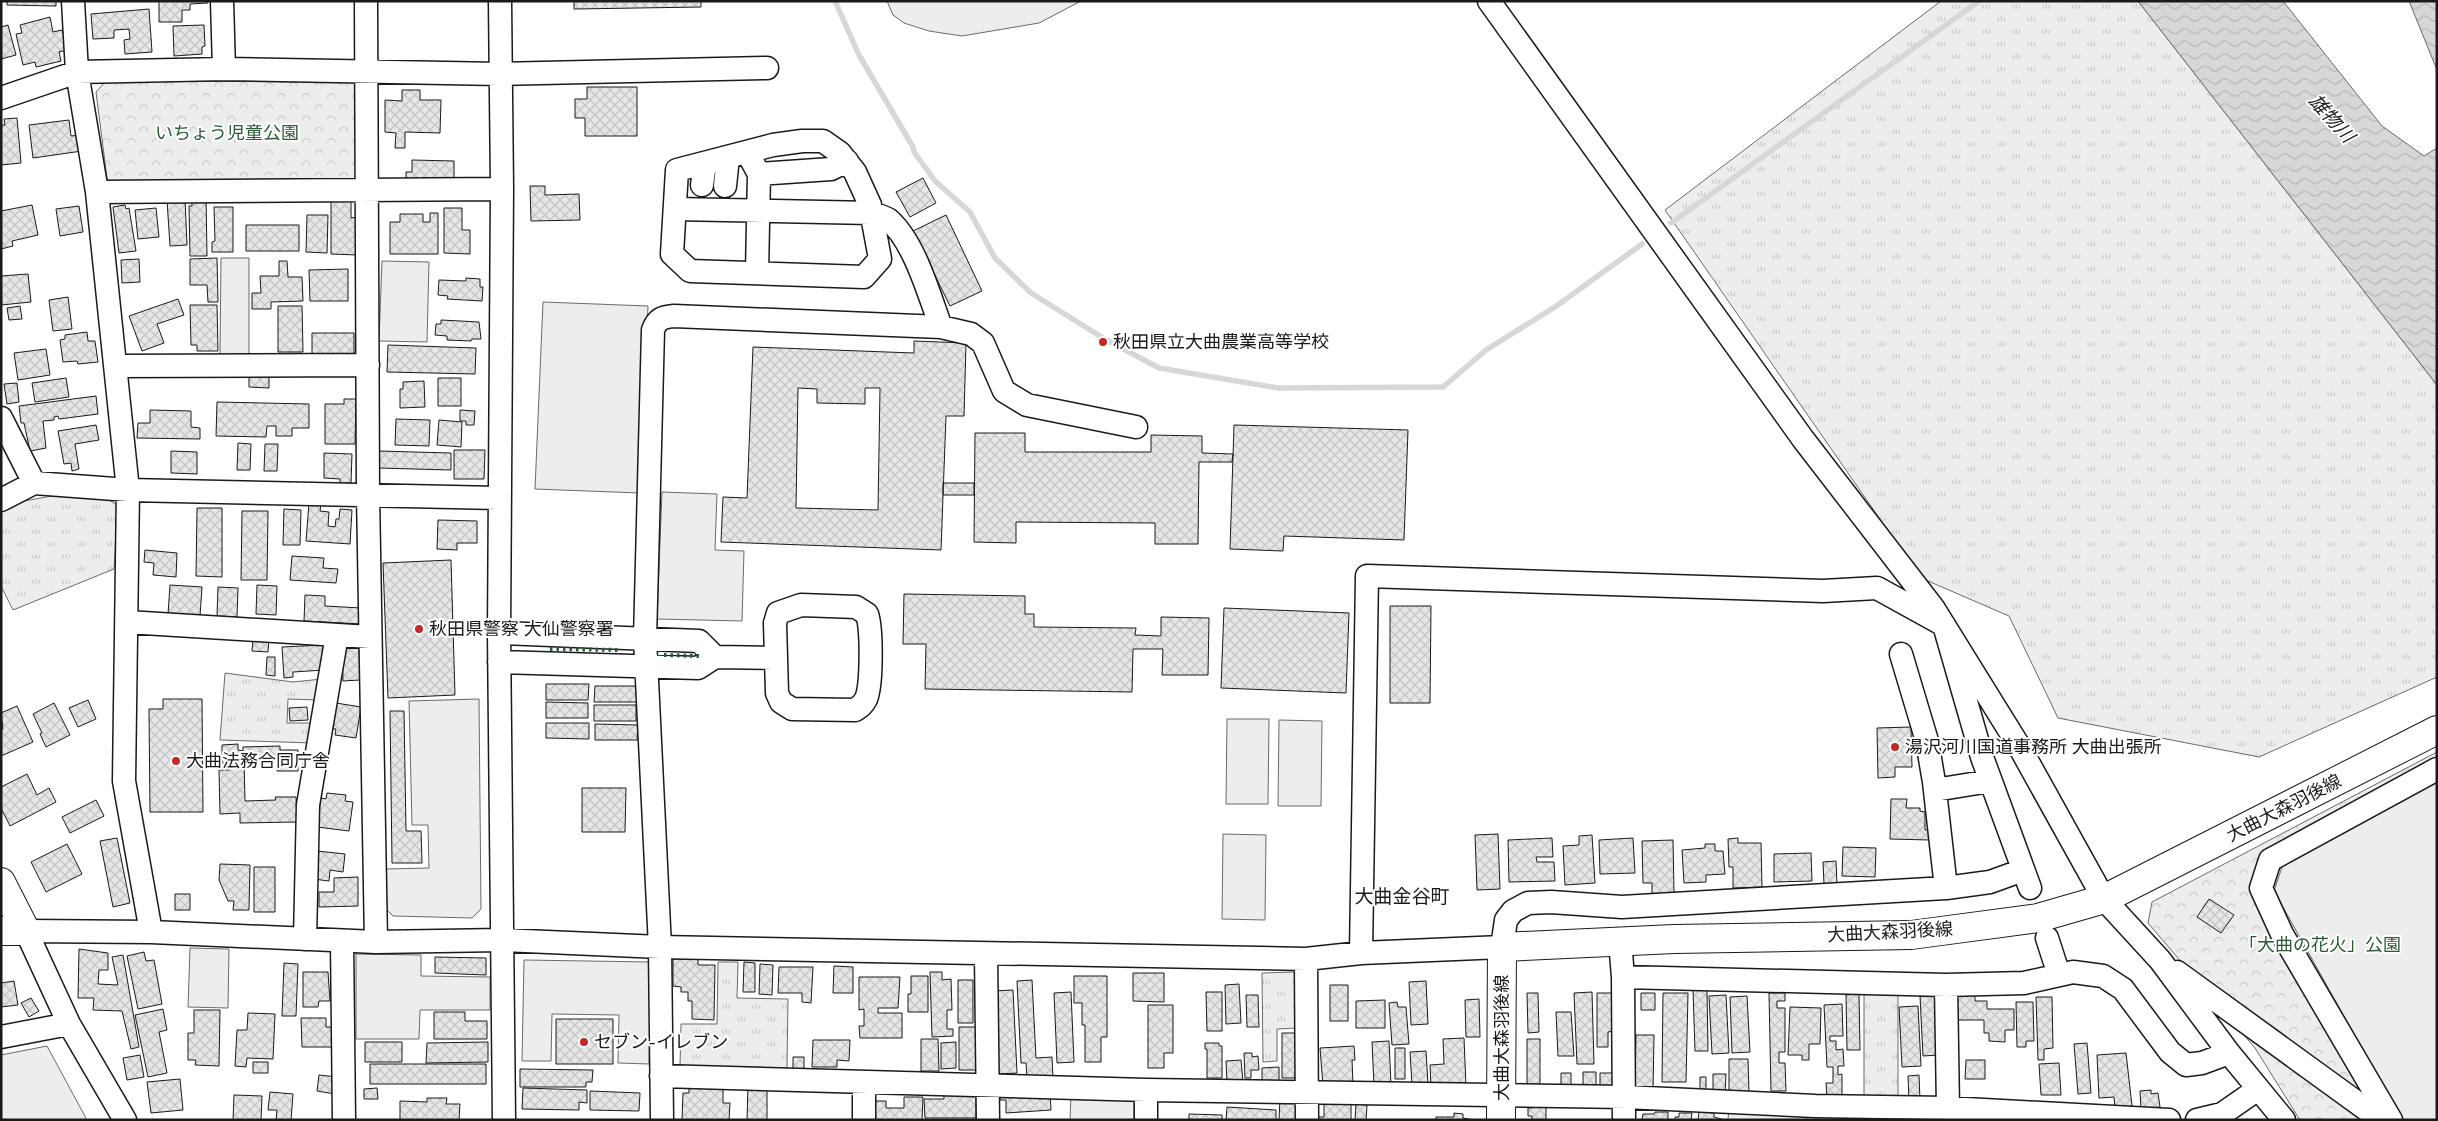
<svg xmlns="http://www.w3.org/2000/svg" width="2438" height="1121" viewBox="0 0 2438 1121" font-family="'Space Grotesk','Noto Sans JP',sans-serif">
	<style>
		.grass { fill: url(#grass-tufts); stroke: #6a6a6a }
		.park { fill: url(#park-crowns); stroke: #6a6a6a }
		.built { fill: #ededed; stroke: #6a6a6a }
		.water { fill: url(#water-waves); stroke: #6a6a6a }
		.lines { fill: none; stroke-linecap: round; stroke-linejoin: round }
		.stream { stroke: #d7d7d7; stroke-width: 5.5 }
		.building { fill: url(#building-cross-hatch); stroke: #1a1a1a; fill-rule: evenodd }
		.minor-casing { stroke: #1a1a1a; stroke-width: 25 }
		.major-casing { stroke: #1a1a1a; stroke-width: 30 }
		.minor { stroke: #fff; stroke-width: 22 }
		.major { stroke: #fff; stroke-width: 28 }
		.hedge { stroke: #2b5a34; stroke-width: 4; stroke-dasharray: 2.5 4; stroke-linecap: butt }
		.poi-dot { fill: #c62828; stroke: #fff; stroke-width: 2 }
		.labels { text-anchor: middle; stroke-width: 4; stroke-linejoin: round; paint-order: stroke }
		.park-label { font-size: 18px; fill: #2b5a34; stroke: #fff }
		.poi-label { font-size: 18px; fill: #1a1a1a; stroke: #fff; text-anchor: start }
		.street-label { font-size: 18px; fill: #1a1a1a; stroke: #fff }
		.water-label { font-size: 19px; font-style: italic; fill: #1a1a1a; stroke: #fff }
		.neighbourhood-label { font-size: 19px; fill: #1a1a1a; stroke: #fff }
	</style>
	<defs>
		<pattern id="grass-tufts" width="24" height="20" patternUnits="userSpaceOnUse" patternTransform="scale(1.25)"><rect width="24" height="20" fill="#ededed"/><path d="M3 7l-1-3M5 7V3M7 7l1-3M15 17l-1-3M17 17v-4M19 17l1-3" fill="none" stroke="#cbcbcb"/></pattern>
		<pattern id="park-crowns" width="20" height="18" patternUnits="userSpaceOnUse" patternTransform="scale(1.25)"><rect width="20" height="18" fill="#ededed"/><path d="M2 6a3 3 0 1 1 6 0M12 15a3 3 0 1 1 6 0" fill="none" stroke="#cbcbcb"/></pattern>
		<pattern id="water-waves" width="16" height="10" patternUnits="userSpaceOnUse" patternTransform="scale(1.25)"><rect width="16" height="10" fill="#d7d7d7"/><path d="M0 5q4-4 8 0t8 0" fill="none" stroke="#b8b8b8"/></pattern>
		<pattern id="building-cross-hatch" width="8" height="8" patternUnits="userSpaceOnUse" patternTransform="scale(1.25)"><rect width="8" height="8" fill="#e6e6e6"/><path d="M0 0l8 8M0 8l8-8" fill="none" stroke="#c5c5c5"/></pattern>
	</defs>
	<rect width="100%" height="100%" fill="#fff"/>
	<path class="grass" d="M1941,1H2138L2437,385V677L2259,757L2058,718L2009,616L1921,578L1665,210Z
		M57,495L105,497L118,506L114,569L13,610L1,586V511L19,502Z
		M225,673L293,682L322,679L319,700L288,699L287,723H313L312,743L220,740Z
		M718,962H738L737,998L788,999L787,1068L680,1066L681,1024H717Z
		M1296,972L1297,1028L1277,1029V1061L1263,1062L1262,973Z
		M1864,992H1898V1102H1864Z"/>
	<path class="park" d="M106,81L357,82L359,185L108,186L96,92Z
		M2437,752V1120H2300L2255,1048L2148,923L2152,902Z"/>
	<path class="built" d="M887,1H1081L1039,23L962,36L929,31L904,23L893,15Z
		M221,258H249V354L220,355Z
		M382,261L429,262L427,342L379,341Z
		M543,302L648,306L640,493L535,489Z
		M662,492L717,494L715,550L744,551L742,621L657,619Z
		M479,699L481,909L472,918L393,916L387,910L386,869L429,868L428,825H412L409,701Z
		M1227,719H1269L1268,804H1226Z
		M1279,720L1322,721L1321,806H1278Z
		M2437,778V1120H2402L2274,891L2283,864Z
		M1223,834L1266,835L1265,920L1222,919Z
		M190,948L229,949L228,1008L188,1007Z
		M356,954L421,955V976L490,977V1010H420L419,1039H356Z
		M524,960L651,962L649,1064L618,1063L619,1015L552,1014L551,1061H522Z
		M47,1046L87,1120H1V1055Z
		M1071,1095L1134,1097V1120H1070Z
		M1729,1106L1806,1109V1120H1728Z"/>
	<path class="water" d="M2138,1H2283L2382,126L2424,156L2437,148V385Z
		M2409,1H2437V70Z"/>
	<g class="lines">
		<path class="stream" d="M835,1L859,55L913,147L914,152L935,181L970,212L995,258L1031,293L1103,338L1159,368L1278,388L1443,387L1486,350L1555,307L1642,244
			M1671,223L1979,1"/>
	</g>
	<path class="building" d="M7,1H56V6L7,5Z
		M159,1H207L208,3L190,4V10H182V22H159Z
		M574,1H701V7L574,9Z
		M149,9L152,52L125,54L124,40L130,39L129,29L114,30V38L93,39L91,14Z
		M50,17L53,32L62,30L67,50L59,52L61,61L36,67L35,62L23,65L16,34L22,33L20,25Z
		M8,25L16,55L1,59V27Z
		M204,25L205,46L202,47V54L174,56L173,26Z
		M587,87H637V136H585V118H575V99H587Z
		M402,90H420V100H441L440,133L405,132V148H395L396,133L385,132V100L402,101Z
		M17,118L21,163L1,165V125H5L4,119Z
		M69,120L71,136L80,135L82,151L33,158L29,125Z
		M412,160L454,161V181L406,180V172H412Z
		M923,178L936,203L910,217L896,192Z
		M530,186H545V195L579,194L580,220L531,221Z
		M192,196H206L207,256H190L189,206H192Z
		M185,199L187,245L170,246L167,200Z
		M331,201H351V218L358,217V255L331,254Z
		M32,205L38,235L12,241L13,246L1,249V211Z
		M125,205L126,209L129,208L136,251L119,253L113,207Z
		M79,206L83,232L60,236L56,209Z
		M214,207H233V252H212V242L215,241Z
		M156,208L159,237L138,239L135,210Z
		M444,208H462V230H470V254L444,253Z
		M430,213H438V254H390V222H400V214H423V222H430Z
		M307,215H328L327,253L306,252Z
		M946,215L982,291L950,306L913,231Z
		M246,225H299V251H246Z
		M217,258L218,302H208L207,285H190V259Z
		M139,259L140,282L122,283L121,260Z
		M279,261H287L288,277H302L303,301L271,302V309H252V293H261L260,276H279Z
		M348,269V301H310L309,270Z
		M28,274L31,302L1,305V276Z
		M466,278L480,279V287H483L482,301L447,299L448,296L438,295L439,280L466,281Z
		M68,297L72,329L53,331L49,300Z
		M178,299L184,315L157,324L164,343L142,351L129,316Z
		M190,305H217L218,351H197V345H191Z
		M20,306L22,319L9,320L7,308Z
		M278,306H302L303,352H278Z
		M441,320L479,322L481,339H472L471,341L447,340V336L435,335L436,324H441Z
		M87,332L88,341H95L98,362L78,364L77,361L63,362L60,340L65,339V335Z
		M312,333H354V355H312Z
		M914,341L966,343L964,416H946L941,550L721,542L723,497L747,498L753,347L914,353ZM798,388L817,389V403L865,404V388H880L878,510L796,508Z
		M388,345L476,348L475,374L387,372Z
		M46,349L50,375L18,380L14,353Z
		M249,370H269V388L249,387Z
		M66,378L69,397L35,402L32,383Z
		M438,378H461V406H438Z
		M424,381L425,407L400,408V389H403V382Z
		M17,383L19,402L7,404L4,384Z
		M96,396L98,414L59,419L58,416L54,417V420L43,421L46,448L30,451L24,423H21L19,406Z
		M344,399H356L355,444H325V404H344Z
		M217,402L309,404V428H292V436H276V426H267L266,437L216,436Z
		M150,410L191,411V427L200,428V439L137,438L138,423H150Z
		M460,410L475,411L474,425H466V421H460Z
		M396,419L430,420L429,446L395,445Z
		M439,420L462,422L461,447L437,445Z
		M96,425L99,440L75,444L79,469L72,471L71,463L64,464L58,431Z
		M1234,425L1408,430L1404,540L1284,536L1283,551L1230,549Z
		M975,433H1025V452H1151V435L1202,436V453L1233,454L1232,462H1199L1198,544H1155V523L1016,522V543L974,542Z
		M238,443L251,444L250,470H237Z
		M265,444H278L277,471H264Z
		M454,450H485L484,479H454Z
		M171,451L197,452V474L171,473Z
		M379,451L451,453V470L378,468Z
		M324,453L352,454L351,483H340V479L324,478Z
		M943,483H974V495H943Z
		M309,503L321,504L320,511L329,512L328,526L335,527L336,519H339L340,509L352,510L350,544L306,541Z
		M197,508H222V577L196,576Z
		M284,509L301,510L300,545H283Z
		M242,511H268L267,580H241Z
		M438,520L477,521V543H457V550L437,549Z
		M145,550L177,553L176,577L153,575L154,563L144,562Z
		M292,556L324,558L323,568L338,569L336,583L290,580Z
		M451,560L455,695L388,698L383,563Z
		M170,585L202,587L200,616L168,614Z
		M257,585L277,586L276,615L256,614Z
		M218,587L238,588L237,617L217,616Z
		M904,594L1025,596V614H1034V627L1136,628L1135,635L1161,636V617L1209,618L1208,675H1162L1163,649H1133L1132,692L925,689L926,644H903Z
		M305,595L325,596V606L361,608V624L304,621Z
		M1390,606H1431L1430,703H1390Z
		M1224,608L1349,613L1346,693L1221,688Z
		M253,639H269L268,652L252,651Z
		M354,641L359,647L360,680L343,681L342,648Z
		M323,645L324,670L293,672V677L284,678L282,647Z
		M267,657H275V676L266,675Z
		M546,684H589L588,700H546Z
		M595,686H637V702H594Z
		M163,699H202L203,812H150L149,709H163Z
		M88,700L96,719L78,727L69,708Z
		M546,702L588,703V718H546Z
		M54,703L70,735L46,747L40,734L42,733L33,714Z
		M336,703L361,707L356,738L335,735L336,729H331Z
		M594,705H636V721H594Z
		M17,706L33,742L1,756V730L3,729L1,713Z
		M307,707L308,720L290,721L289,708Z
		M390,711H404L406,831H421L422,863H392Z
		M546,723H589V739L546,738Z
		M595,724L638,725L637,740H595Z
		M1911,727L1912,767H1895V777L1878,778L1877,728Z
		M238,744V750L243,751V747L280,746V750H298V771H277V758L244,759L245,801L276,800L275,797H296L297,822L240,823V813L220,814L219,770H229L228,763H222V745Z
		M27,774L37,795L49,788L56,802L10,826L1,808V787Z
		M582,788H626L625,832H582Z
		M327,793L346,795L345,801L353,802L349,831L317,827L321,798L326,799Z
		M1891,799H1907L1906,808H1920V811L1925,812V830H1930V840L1890,839Z
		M96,800L104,816L70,833L62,817Z
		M1498,834L1500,889L1477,890L1475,835Z
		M1592,835L1595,883L1565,885L1563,846L1579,845V836Z
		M117,838L130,903L113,907L100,841Z
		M1552,838L1553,857H1536L1537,862H1554L1555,881L1509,882L1508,840Z
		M1633,838L1635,873L1600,874L1599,840Z
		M1738,838V843H1761L1762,887L1733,888V867H1729L1728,839Z
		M1673,840L1674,893L1652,894V883H1643L1642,841Z
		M67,844L82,874L46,892L31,862Z
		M1705,844H1715V851H1723L1725,874L1706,875V882L1684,883L1682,850L1705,848Z
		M1843,847L1876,848L1875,877L1842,876Z
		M317,851L345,854L343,872L330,870L329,881L313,879Z
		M1811,853L1812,881L1774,882V854Z
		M1836,861L1837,884H1824L1823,862Z
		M220,864L250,865L249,910H233L234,901H228L219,880Z
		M254,867H275V912H254Z
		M358,877V906L319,907V892H334V878Z
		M175,894H190V910H175Z
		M2209,899L2234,915L2221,933L2197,917Z
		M79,949L108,953V970H99L98,984L118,985L112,957L123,955L139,1047L131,1049L122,1011L93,1010L94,998H78Z
		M144,952L146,961L154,960L162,1004L138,1009L127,956Z
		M435,957L486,958V975L435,973Z
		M673,959H698V965H715L714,1020L692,1019V1001H688V992H681V987L673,986Z
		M744,962L755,963V992H743Z
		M284,963L298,964L296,1016H282Z
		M760,964L773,965L772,995L759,994Z
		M834,966L853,967V993H833Z
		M779,967H813L811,1003L802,1002V993H778Z
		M303,972H328L330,1001H319L318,1007H303Z
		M930,972H942V980L951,979L952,1010H947V1029H953V1036L932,1037Z
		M1133,973H1164V1002L1133,1001Z
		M911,976H928V1012H908V994H911Z
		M1074,976H1107V1037H1101V1062H1085V1025H1082V1003H1074Z
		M859,977H900L898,1008H878V1013H902V1038H860L859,1026H864V1009L859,1010Z
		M958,980H973V1023H958Z
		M1032,980L1036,1058L1052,1057L1053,1078L1027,1079L1026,1063H1021L1017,981Z
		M14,981L18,1005L1,1007V983Z
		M1426,981L1428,1024L1411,1025L1409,982Z
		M1239,984L1241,1023L1226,1024L1225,985Z
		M1330,985H1348V1021H1330Z
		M1013,990L1017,1073L998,1074L994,991Z
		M1693,990H1707L1708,1051H1695Z
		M1071,992L1074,1062L1057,1063L1054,993Z
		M1206,992H1222V1031H1207Z
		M1592,992L1594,1064H1577L1574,993Z
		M1527,993H1538L1539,1032L1528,1033Z
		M1597,993H1614V1031L1608,1032V1047H1597Z
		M1641,993H1655V1010H1641Z
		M1663,993H1688L1686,1082H1662Z
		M1769,993H1785V1001H1777V1008H1785V1052H1779V1063H1785L1786,1091H1771Z
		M1859,994L1860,1050H1847L1846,995Z
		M1957,994H1975V1001H1987V1009H2014V1030H2005V1042L1989,1041V1033H1984V1020H1957Z
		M1246,995H1258L1259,1027H1247Z
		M1726,995L1729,1053L1712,1054L1709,996Z
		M1747,996L1750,1052L1732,1053L1730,997Z
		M1920,996H1936L1939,1055L1923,1056Z
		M2036,997H2052L2053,1048L2044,1049V1060H2038Z
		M31,998L39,1011L29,1017L21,1003Z
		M1479,999L1480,1037H1466L1465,1000Z
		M1385,1000V1028H1356V1001Z
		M1397,1002L1398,1007H1406L1409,1044L1392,1045L1389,1003Z
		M2016,1002H2033L2034,1041H2026V1047H2017Z
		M1842,1004L1843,1036H1830V1041H1836V1050L1843,1049L1844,1066H1838V1075L1842,1074V1097L1827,1098L1826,1083H1833V1067H1827L1824,1005Z
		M1148,1005H1173V1053H1164V1068H1148Z
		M1918,1006L1921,1066L1902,1067L1899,1007Z
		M1790,1007L1821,1008L1820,1044H1809V1060H1802V1055H1788Z
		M163,1009L167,1030L159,1032L167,1073L148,1077L135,1015Z
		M194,1010H220L219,1066L195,1065L196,1060H188V1033H194Z
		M434,1012H465V1021H487V1039H434Z
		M1556,1012H1571L1574,1056H1558Z
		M248,1013L275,1014L273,1059L247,1058L246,1067L235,1066L237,1030H247Z
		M301,1018H326V1027H336V1047H302Z
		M556,1019H613V1064H556Z
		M959,1027H977V1070H959Z
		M1282,1033H1298L1299,1078H1282Z
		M1636,1035H1654L1653,1091H1635Z
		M1464,1038L1466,1087L1431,1088L1430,1065L1444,1064L1443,1039Z
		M921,1039H938L939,1071H921Z
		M1527,1039H1540V1085H1527Z
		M813,1040H850L849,1061L837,1060V1067H812Z
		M1389,1041L1391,1085H1374L1372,1042Z
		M365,1042H402V1062H365Z
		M488,1042V1062L426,1063L427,1043Z
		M956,1042V1068L941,1069V1043Z
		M1205,1043H1219V1046H1222V1078H1207V1049H1205Z
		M2087,1043L2091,1093L2078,1094L2074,1044Z
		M1354,1046L1355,1060H1352L1353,1084L1323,1086L1320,1048Z
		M1395,1048H1405V1079H1395Z
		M1426,1051L1428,1084L1412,1085L1410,1052Z
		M1244,1053H1252V1057L1258,1056L1259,1070H1251V1078H1245Z
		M2126,1053L2132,1106L2115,1108L2114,1097L2099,1098L2097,1055Z
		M140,1055L144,1077L127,1080L123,1058Z
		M793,1057H804V1072H793Z
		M1729,1059H1748L1749,1093L1729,1094Z
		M1241,1060L1243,1082L1227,1083L1226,1061Z
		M1966,1060H1985V1079H1965Z
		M253,1062H268V1073H253Z
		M2059,1063L2061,1095H2041L2039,1064Z
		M370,1064H486V1084H370Z
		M1279,1067V1081L1262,1082V1068Z
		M520,1069L593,1070L592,1082H586V1087H520Z
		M1583,1072H1596V1091H1583Z
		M1561,1073H1571V1091H1561Z
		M1600,1073H1615V1089H1600Z
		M1713,1074H1726L1725,1093L1713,1092Z
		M319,1075L337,1077L335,1094L317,1091Z
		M1919,1075L1920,1100H1909L1908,1076Z
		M1700,1077H1706V1093H1700Z
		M180,1079L183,1110L151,1113L147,1082Z
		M748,1085L767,1086V1120H747Z
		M377,1088L378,1099H364V1089Z
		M523,1088L587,1090V1103L579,1102V1110L522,1109Z
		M689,1088H723V1103H730L729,1120H682L683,1093H689Z
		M2151,1090V1094L2158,1093L2160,1107L2141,1109L2140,1091Z
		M590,1091L640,1093L639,1111L590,1110Z
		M944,1091L976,1092V1118H925L924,1099H944Z
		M1000,1091L1050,1092L1051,1110L1006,1113V1100H1000Z
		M270,1092L293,1094L291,1120H276L277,1110H268Z
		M234,1095L262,1096L261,1120H233Z
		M904,1097H923L922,1120H875V1101H886V1108H904Z
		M427,1098H447L446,1104H460L459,1120H400V1101L427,1102Z
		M1280,1098L1298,1099L1297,1120H1279Z
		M1324,1104H1351V1120H1318L1317,1117H1324Z
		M1356,1104L1367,1105L1366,1120H1355Z
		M1227,1107L1276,1110V1120H1226Z
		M1546,1107V1120H1532V1116H1528V1108Z
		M1655,1112H1668V1120H1642L1643,1114H1654Z
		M1699,1112L1714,1113V1117L1725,1120H1698Z
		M1454,1113L1463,1114V1118L1474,1120H1436V1117H1454Z
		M1679,1113H1692L1691,1120H1675V1117H1679Z
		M1189,1114L1222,1115V1120H1189Z
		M1844,1115L1874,1116V1120H1844Z"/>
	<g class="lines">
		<defs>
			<path id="minor" d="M73,1L77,72L97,192L128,490L124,781L151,932
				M222,1L224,69
				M366,1L368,495L376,942
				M500,1L502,189L499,633L504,1120
				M1489,1L1803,439L1934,609L2019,746L2104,899L2160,960L2229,1053L2284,1120
				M1,98L77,72L224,69L500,74L767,68
				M802,141H823L840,153L855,172L870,205L880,259L864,277L690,271L672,254L677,170L773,145Z
				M747,152L759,174L757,273
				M759,174L831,169L847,161
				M702,185L705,163
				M725,186L728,157
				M97,192L502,189
				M675,209L871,213C877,215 883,216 889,220C915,243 929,295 941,327
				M116,366L368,365
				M1,418L34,483
				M1,500L34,483L128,490L498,498
				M801,605L856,607L867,614C872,629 872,685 866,699C863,705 860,707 855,710L792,709L781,702L777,693L775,623L778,613Z
				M127,622L370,637
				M499,633L699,641L715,657
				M1901,654L1927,741L1934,782L1946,888
				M499,662L698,668L715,657L775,658
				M1935,790L1990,781
				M2047,938L2059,975
				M305,939L308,805L337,635
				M342,941L344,1120
				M1620,941L1623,977L1946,985L2024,983L2073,972L2103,976L2123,989L2170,1052L2186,1065L2202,1063L2229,1053
				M1361,953L1367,576L1823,591L1877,588L1944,625L1982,757L2030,888
				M986,954L988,1120
				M1306,959L1307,1120
				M2177,972L2381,1120
				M1623,977L1624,1120
				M1946,985L1948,1108
				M1,1037L69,1024
				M661,1076L1146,1090L1625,1097L1815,1106L1948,1108L2169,1120
				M125,1120L69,1024L26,931L151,932L376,942L502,940L660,947L1306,959L1361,953L1502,947L1506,920L1513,911L1528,903L1551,902L1622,907L1946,888L1990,882L2023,870
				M662,1120L660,947L645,639L653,330C657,319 662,317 674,316L941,327L971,334L983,343L1004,391L1027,405L1136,427
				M864,1120V1083
				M1146,1120V1090
				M2197,1120L2222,1114L2258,1089
				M2391,1120L2282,934L2261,888L2270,860L2437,769"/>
			<path id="major" d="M1,882L26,931H1
				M1501,1120L1502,947L1674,939L1911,935L2038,918L2104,899L2437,730"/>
		</defs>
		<use href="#minor" class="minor-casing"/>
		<use href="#major" class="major-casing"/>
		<use href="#minor" class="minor"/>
		<use href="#major" class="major"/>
		<path class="hedge" d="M550,649L621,650
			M664,655L699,656"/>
	</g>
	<g class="poi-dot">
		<circle cx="1103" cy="342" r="5"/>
		<circle cx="419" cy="629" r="5"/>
		<circle cx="1895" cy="747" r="5"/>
		<circle cx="176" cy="761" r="5"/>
		<circle cx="584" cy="1042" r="5"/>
	</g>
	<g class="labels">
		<g class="park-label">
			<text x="227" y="139">いちょう児童公園</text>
			<text x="2320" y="951">「大曲の花火」公園</text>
		</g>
		<g class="poi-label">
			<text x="1113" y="348">秋田県立大曲農業高等学校</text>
			<text x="429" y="635">秋田県警察 大仙警察署</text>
			<text x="1905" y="753">湯沢河川国道事務所 大曲出張所</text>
			<text x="186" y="767">大曲法務合同庁舎</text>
			<text x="594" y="1048">セブン-イレブン</text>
		</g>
		<g class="street-label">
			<text transform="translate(2284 808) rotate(-27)" y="6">大曲大森羽後線</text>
			<text transform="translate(1890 932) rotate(-3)" y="6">大曲大森羽後線</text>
			<text transform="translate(1502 1038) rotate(-90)" y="6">大曲大森羽後線</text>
		</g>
		<g class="water-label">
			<text transform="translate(2332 118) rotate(48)" y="7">雄物川</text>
		</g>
		<g class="neighbourhood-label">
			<text x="1402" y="903">大曲金谷町</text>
		</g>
	</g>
	<rect width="2438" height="1121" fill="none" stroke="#1a1a1a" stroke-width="5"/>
</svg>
